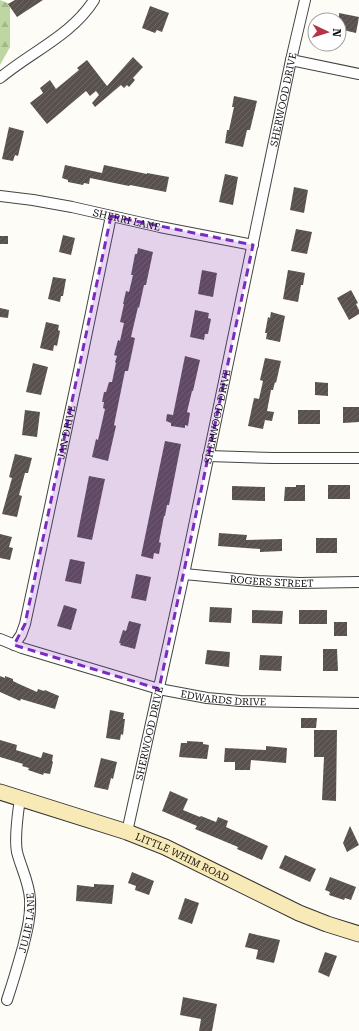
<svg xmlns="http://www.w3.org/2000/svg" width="359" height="1031" viewBox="0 0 359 1031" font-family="'Roboto Serif',serif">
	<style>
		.forest { fill: url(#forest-firs) }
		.building { fill: url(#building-hatch) }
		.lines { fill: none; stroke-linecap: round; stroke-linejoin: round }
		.street-casing { stroke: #444; stroke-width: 12 }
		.secondary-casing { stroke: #333; stroke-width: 17 }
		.street { stroke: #fff; stroke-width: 10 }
		.secondary { stroke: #f7eab7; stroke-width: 15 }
		.marked { fill: #7b2cbf; fill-opacity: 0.2; stroke: #7b2cbf; stroke-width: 3; stroke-dasharray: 8 5; stroke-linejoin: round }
		.labels { text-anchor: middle; stroke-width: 4; stroke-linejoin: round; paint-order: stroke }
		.street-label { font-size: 10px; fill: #111; stroke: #fff }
	</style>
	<defs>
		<pattern id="forest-firs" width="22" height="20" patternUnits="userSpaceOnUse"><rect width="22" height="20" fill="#bed6a2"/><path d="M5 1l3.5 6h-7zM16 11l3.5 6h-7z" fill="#a2b78a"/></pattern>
		<pattern id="building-hatch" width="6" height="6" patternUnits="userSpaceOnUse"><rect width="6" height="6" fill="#58514e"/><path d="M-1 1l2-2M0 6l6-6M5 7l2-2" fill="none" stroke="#6b6663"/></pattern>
	</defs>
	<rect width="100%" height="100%" fill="#fefcf6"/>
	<path class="forest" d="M0,0L10,4V47L0,65Z"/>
	<path class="building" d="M15,0H43L17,17L8,4Z
		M150,6L169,13L162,32L157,30L155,33L142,28Z
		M339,13L359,17L356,33L339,29Z
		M133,57L143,67L133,78L135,80L129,87L127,85L124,88L121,85L95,107L92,103L99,95L96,91L90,96L86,91L47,124L30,103L43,93L40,88L50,80L56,89L79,70L77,68L87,60L107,86Z
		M234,96L257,101L250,130H247L243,147L225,143L227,130H229L234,107H232Z
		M9,127L24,131L18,156L15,155L13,161L2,159Z
		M65,165L102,173L104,165L147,174V173L169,177L166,192L130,185L129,186L90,178L89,184L84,183L83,185L68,182V180L62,178Z
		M225,174L238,177L233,205L219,202Z
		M294,187L308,190L304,213L290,210Z
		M296,229L312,232L307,254L291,251Z
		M63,235L75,238L71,255L59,252Z
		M0,236H8V244H0Z
		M138,248L153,252L146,285H144L139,308L138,307L131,337L135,338L128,371H125L114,425L116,426L108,461L92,457L96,439L98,440L105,409L103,408L104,402H102L104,392H106L109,382H112L116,363L115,362L117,356L114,355L118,340L120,341L124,323L120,322L124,304H123L126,291L129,292L133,275H131L135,254H137Z
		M202,270L217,273L213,297L198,294Z
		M288,270L305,273L303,285H301L298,302L283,299Z
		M53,277L66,279L63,296H61L60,302L48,299Z
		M351,290L358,303L356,304L359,310V314L349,320L337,298Z
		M0,308L9,310L8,318L0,317Z
		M195,310L209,313L208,318L211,319L208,334H205L204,340L190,337Z
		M271,312L285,316L280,342L266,339L267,333H265L268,317L270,318Z
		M46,322L59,325L58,330L60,331L57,346L54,345L53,351L40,348Z
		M185,356L200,360L193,391H192L187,412L190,413L188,426L185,425V428L171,426V423L166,421L167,414L173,415Z
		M265,358L281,361L276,383L275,382L273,390H271L267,411L274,412L272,421L265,420L263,429L248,426L254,398L259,399L263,381L260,380Z
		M33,363L48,367L41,395L26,392Z
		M315,382L328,383V396L315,395Z
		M343,407H359V422L343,423Z
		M25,410L40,412L37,437L22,435Z
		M298,410H320V424H298Z
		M165,441L181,444L169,505H167L165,516H164L159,542L161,543L159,554L154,553L153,559L141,556Z
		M15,454L32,458L28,473H25L19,495L22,496L17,517L2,514L12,478L9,477Z
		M89,476L105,479L92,540L77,537Z
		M296,485H305V501H284L285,487H296Z
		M328,485H350V499H328Z
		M232,486L265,487V501L232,500Z
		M219,533L247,535L246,540L282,539V551L260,552V549L218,546Z
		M0,534L12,537L9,547L13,548L10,560L0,558Z
		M316,538H337V553H316Z
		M70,559L85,562L81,584L65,581Z
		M136,574L151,577L146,601L131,598Z
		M64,605L77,609L71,630L57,626Z
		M210,607L232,608L231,623L209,622Z
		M252,610L283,611L282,624L252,623Z
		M299,610H327V624H299Z
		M129,621L141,624L135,649L120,645L121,643H119L123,630L126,631Z
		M334,622H347V636H334Z
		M323,649H337L338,671H323Z
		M207,650L230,652L229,667L205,664Z
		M260,655L282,656L281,671L259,670Z
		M0,676L5,678V676L13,679V681L19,684L37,692L38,689L44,691L45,690L59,696L55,709L21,699L20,701L0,692Z
		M110,710L124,713L123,719H125L123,735L121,734L120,740L106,738Z
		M301,718H317L316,728H301Z
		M314,730H337L336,801L322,800L324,757H314Z
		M0,740L17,745L16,750L41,758L43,752L53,755L52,761L53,762L50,774L44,773L43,775L28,770L29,768L22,766L23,764L0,757Z
		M187,741L203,742V744L209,745L207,759L179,757L181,743H187Z
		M266,746L287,748L286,763L251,760L250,770H235V762H224L225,748L266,750Z
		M101,758L117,762L113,779L111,778L108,790L94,787Z
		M170,791L188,799L183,810L200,817L201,816L216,822L218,817L228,821L226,827L268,846L262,860L237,849L238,847L195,829L197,826L162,811Z
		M350,826L359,845L347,852L343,843Z
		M285,855L316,869L310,882L279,868Z
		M132,872L154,881L149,895L135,890L136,886L128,883Z
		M330,877L356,887L351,900L345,898L344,900L329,895L330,892L325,890Z
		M94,884L114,885L112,904L76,901L77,885L94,887Z
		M185,898L199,903L192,924L178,919Z
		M249,933L280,940L274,963L256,959L258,950L245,947Z
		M325,952L337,956L329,977L318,972Z
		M183,997L217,1004L212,1031H199L201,1019L180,1015Z"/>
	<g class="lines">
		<defs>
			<g id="street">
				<path d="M291,60L359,74"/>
				<path d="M0,78C31,52 72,35 94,0"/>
				<path id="s1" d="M0,196L33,200L72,207L160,227L253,245"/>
				<path d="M208,456L273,458H359"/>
				<path id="s2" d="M184,574L258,581L299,583L359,582"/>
				<path id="s3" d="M0,639L22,648L159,689L207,698L240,701L359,703"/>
				<path id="s4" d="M14,645L21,635L25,624L80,366L111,216"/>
				<path id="s5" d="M127,832L184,574L291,60L305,0"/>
				<path id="s6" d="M7,1000C13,982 18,965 23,947C27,931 31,916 30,899C29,882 21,868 17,852C14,837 18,814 20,798"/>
			</g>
			<g id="secondary">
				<path id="s7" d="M0,792L127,832L165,847L299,913L327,924L359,934"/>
			</g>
		</defs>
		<use href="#street" class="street-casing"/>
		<use href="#secondary" class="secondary-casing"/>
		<use href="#street" class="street"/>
		<use href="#secondary" class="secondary"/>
	</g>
	<path class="marked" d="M111,216L253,245L159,689L14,645L25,624Z"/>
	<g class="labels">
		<g class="street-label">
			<text dy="4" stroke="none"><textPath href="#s5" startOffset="749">SHERWOOD DRIVE</textPath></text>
			<text dy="4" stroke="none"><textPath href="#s1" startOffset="129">SHERRI LANE</textPath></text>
			<text dy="4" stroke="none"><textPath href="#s5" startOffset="425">SHERWOOD DRIVE</textPath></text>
			<text dy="4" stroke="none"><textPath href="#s4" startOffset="220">JAN DRIVE</textPath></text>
			<text dy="4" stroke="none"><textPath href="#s2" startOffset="88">ROGERS STREET</textPath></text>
			<text dy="4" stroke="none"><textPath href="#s3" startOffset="232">EDWARDS DRIVE</textPath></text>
			<text dy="4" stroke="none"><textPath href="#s5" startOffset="101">SHERWOOD DRIVE</textPath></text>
			<text dy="4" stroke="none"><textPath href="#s7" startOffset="194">LITTLE WHIM ROAD</textPath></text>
			<text dy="4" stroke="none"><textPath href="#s6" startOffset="80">JULIE LANE</textPath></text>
		</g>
	</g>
	<g transform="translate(327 32) rotate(94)"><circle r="19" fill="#ffffff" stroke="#a0a0a0"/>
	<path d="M0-3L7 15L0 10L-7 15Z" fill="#b43547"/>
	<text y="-6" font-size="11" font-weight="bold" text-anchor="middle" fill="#111111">N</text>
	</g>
</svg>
